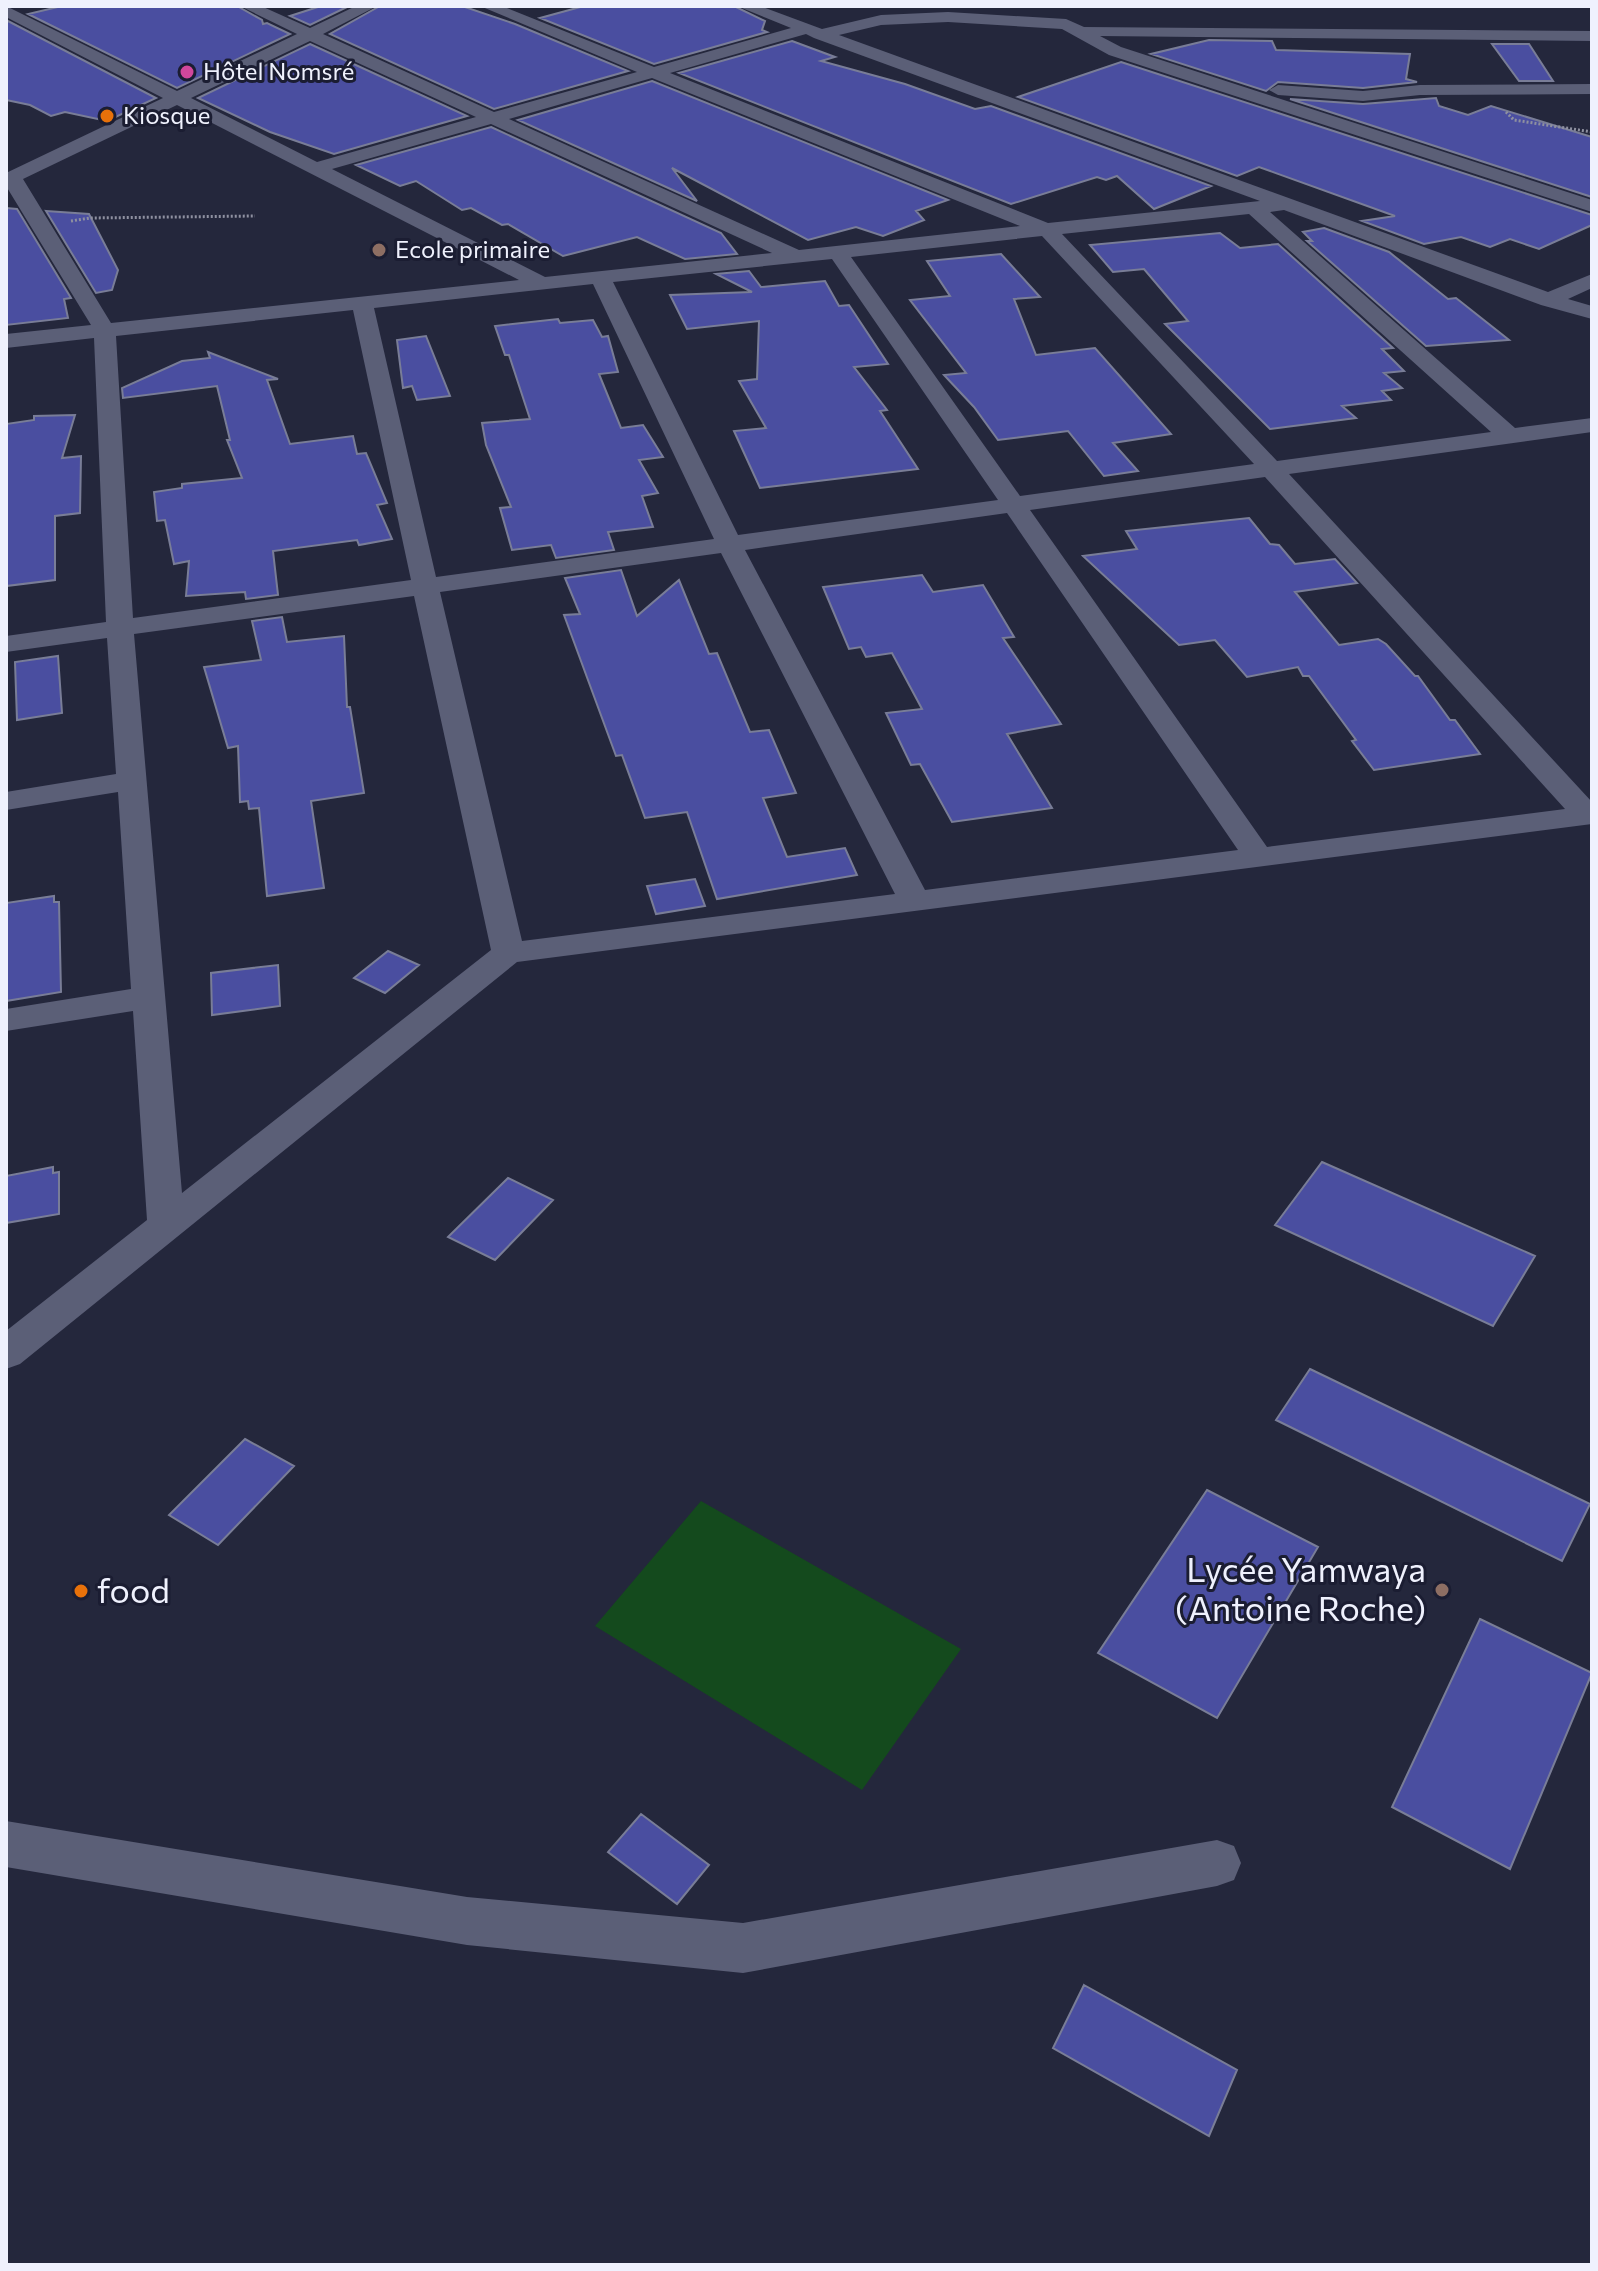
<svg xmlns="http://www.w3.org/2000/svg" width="1598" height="2271" viewBox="0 0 1598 2271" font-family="Commissioner,sans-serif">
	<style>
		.green { fill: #144a1d }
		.building { fill: #4a4ea0; stroke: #797d97; stroke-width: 2 }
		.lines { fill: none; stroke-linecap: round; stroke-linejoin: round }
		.path { stroke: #8e90a0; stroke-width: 3; stroke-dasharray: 2 2; stroke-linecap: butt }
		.street { fill: #5b5f77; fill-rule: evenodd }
		.hotel-dot { fill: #d1479c; stroke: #1b1d32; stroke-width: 3 }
		.food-dot { fill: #e8710a; stroke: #1b1d32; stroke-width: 3 }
		.education-dot { fill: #8d6e63; stroke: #1b1d32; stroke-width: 3 }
		.labels { text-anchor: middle; stroke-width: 6; stroke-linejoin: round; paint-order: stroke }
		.far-poi-label { font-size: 24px; fill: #eff1fd; stroke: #1b1d32; text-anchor: start }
		.near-poi-label { font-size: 34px; fill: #eff1fd; stroke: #1b1d32; text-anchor: end }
	</style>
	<rect width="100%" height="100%" fill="#24273c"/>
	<path class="green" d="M701,1501L961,1649L862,1790L595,1626Z"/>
	<path class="building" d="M62,6H237L262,20L263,24L267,23L290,34L177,88L28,14Z
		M321,6H349L310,25L290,16Z
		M380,6H462L515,24L628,71L494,109L330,34Z
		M584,6H734L765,21L762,30L767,32L654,64L540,18Z
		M6,20L156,98L107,121L65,112L51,116L30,105L6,100Z
		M1209,40L1272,41L1276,50L1410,54L1406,79L1417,82L1363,88L1278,82L1266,91L1151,54Z
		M792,41L835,57L821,61L905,84L975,109L991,106L1211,186L1154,209L1117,176L1106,180L1097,177L1011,204L679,73Z
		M310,44L467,116L334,154L270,132L198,98Z
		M1492,44H1529L1553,81H1519Z
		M1121,62L1592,215V225L1539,249L1510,239L1490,247L1461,237L1424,244L1362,221L1395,216L1259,167L1237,176L1018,97Z
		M652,81L948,200L916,211L924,220L883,236L856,227L808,240L672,168L697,201L518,120Z
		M1436,98L1439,106L1468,115L1491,106L1592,137V197L1290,99L1363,104Z
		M491,127L721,233L737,254L685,259L637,237L563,256L508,224L502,225L471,208L462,210L416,181L400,186L356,165Z
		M6,208L17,209L71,298L64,299L68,318L6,325Z
		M46,211L89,214L118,270L112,290L96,293Z
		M1324,228L1389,252L1448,299L1456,298L1509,340L1426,346L1307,241H1312L1303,232Z
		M1220,233L1240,248L1278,244L1393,348L1382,349L1404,371L1384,373L1402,388L1382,391L1391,400L1342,406L1356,418L1270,429L1165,324L1188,321L1144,269L1113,272L1090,245Z
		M1001,254L1040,297L1014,299L1036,355L1095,348L1171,434L1113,443L1138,471L1104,476L1068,431L998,440L974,407L944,375L966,373L910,300L950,296L927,261Z
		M749,271L761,287L825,281L839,306L849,305L888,364L854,367L887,410L880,411L918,469L760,488L734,431L766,428L739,381L757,379L759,321L687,329L670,295L752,292L716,274Z
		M558,319L560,323L593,320L602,337L608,336L618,372L599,374L621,428L643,425L663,457L639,460L658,493L642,496L653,527L608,532L614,550L556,558L551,545L512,550L500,508L511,507L486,445L482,423L530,419L509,355H505L495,326Z
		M426,336L450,396L417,400L412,386L403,388L397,340Z
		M208,352L278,379L267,380L290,444L353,436L357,454L366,453L387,503L377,505L392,539L359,545L357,540L273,551L278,595L246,599L245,592L186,596L189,561L174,564L165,520L157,521L154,492L182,488V484L242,478L227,440H230L217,386L123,398L122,388L182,361L210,358Z
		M75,415L62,458L81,456L80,513L55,516V580L6,586V424L34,420V416Z
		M1249,518L1270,544L1279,545L1295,564L1335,559L1357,583L1295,592L1339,645L1378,639L1386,644L1415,676H1418L1450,720H1455L1480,754L1374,770L1352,741L1356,740L1309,676H1303L1298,667L1247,677L1215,640L1179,645L1083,556L1137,549L1126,531Z
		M621,570L637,616L679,580L709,654L717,653L750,732L769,730L796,793L763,798L787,857L845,848L857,875L717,899L687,812L645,818L622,755L616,756L564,615L580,614L565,578Z
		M922,575L933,592L983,585L1014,637L1003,638L1061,724L1007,734L1052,808L952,822L920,764L911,765L886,713L922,709L892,653L866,657L861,647L849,649L823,587Z
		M282,617L287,642L344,636L347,707H350L364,793L311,801L324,888L267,896L259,808L249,809L248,801L240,802L238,746L228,748L204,667L261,660L252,621Z
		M58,656L62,713L17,720L15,662Z
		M695,879L705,906L656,914L647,886Z
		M54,896V902H59L61,992L6,1001V903Z
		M388,951L419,965L385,993L354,978Z
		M278,965L280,1006L212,1015L211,973Z
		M1322,1162L1535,1256L1493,1326L1275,1225Z
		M53,1167V1173L59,1172V1214L6,1223V1176Z
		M508,1178L553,1200L495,1260L448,1237Z
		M1310,1369L1590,1504L1562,1561L1276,1420Z
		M245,1439L294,1466L218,1545L169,1515Z
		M1207,1490L1318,1547L1217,1718L1098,1653Z
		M1480,1619L1592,1673L1510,1869L1392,1807Z
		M641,1814L709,1865L677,1904L608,1852Z
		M1084,1985L1237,2070L1209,2136L1053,2048Z"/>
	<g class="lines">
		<path class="path" d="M1506,112L1514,120L1592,132
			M71,221L90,218L255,216"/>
		<path class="street" d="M6,6L177,91L297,34L240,6H261L310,28L356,6H377L323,34L494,112L637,72L480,6H502L654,67L791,28L737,6H760L822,29L881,15L948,12L1066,19L1084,27L1592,31V41L1100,36L1121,47L1592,200V212L1109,55L1062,29L948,22L881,25L839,35L1548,292L1592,274V288L1568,299L1592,306V319L1541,305L1284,210L1270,212L1515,428L1592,418V432L1289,474L1592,802V824L517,962L20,1364L6,1369V1331L147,1220L133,1011L6,1031V1009L131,989L118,792L6,810V792L116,774L107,638L6,652V636L106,622L94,338L6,348V334L91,325L6,186V173L163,98L6,17ZM806,34L814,38L1260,201L1048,223L670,73ZM310,41L476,117L317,162L191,98ZM652,78L1020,226L799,250L509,119ZM177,105L519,280L111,323L23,179ZM491,124L772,253L545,277L332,169ZM1249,214L1491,432L1277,461L1062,234ZM1042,236L1254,464L1020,496L851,257ZM832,259L998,500L738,535L613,282ZM593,284L714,539L436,577L374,308ZM353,310L411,580L133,618L116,336ZM1265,477L1565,809L1267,847L1030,510ZM1007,513L1238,850L925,890L745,550ZM721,553L895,894L522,941L440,592ZM414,596L491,950L182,1193L134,634Z
			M1592,84V94L1420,95L1363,101L1278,95L1269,90L1278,85L1363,91L1420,85Z
			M6,1821L467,1897L743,1923L1217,1840L1234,1846L1241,1863L1234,1880L1217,1886L743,1973L467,1945L6,1867Z"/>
	</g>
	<circle class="hotel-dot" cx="187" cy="72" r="8"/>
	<g class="food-dot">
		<circle cx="107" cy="116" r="8"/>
		<circle cx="81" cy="1591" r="8"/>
	</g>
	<g class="education-dot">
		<circle cx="379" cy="250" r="8"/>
		<circle cx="1442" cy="1590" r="8"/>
	</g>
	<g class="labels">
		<g class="far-poi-label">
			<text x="203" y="80">Hôtel Nomsré</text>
			<text x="123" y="124">Kiosque</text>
			<text x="395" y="258">Ecole primaire</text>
		</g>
		<g class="near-poi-label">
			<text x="1426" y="1582">Lycée Yamwaya<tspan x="1426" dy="39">(Antoine Roche)</tspan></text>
			<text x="97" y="1603" text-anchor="start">food</text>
		</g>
	</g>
	<rect width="1598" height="2271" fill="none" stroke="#eff1fd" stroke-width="16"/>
</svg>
